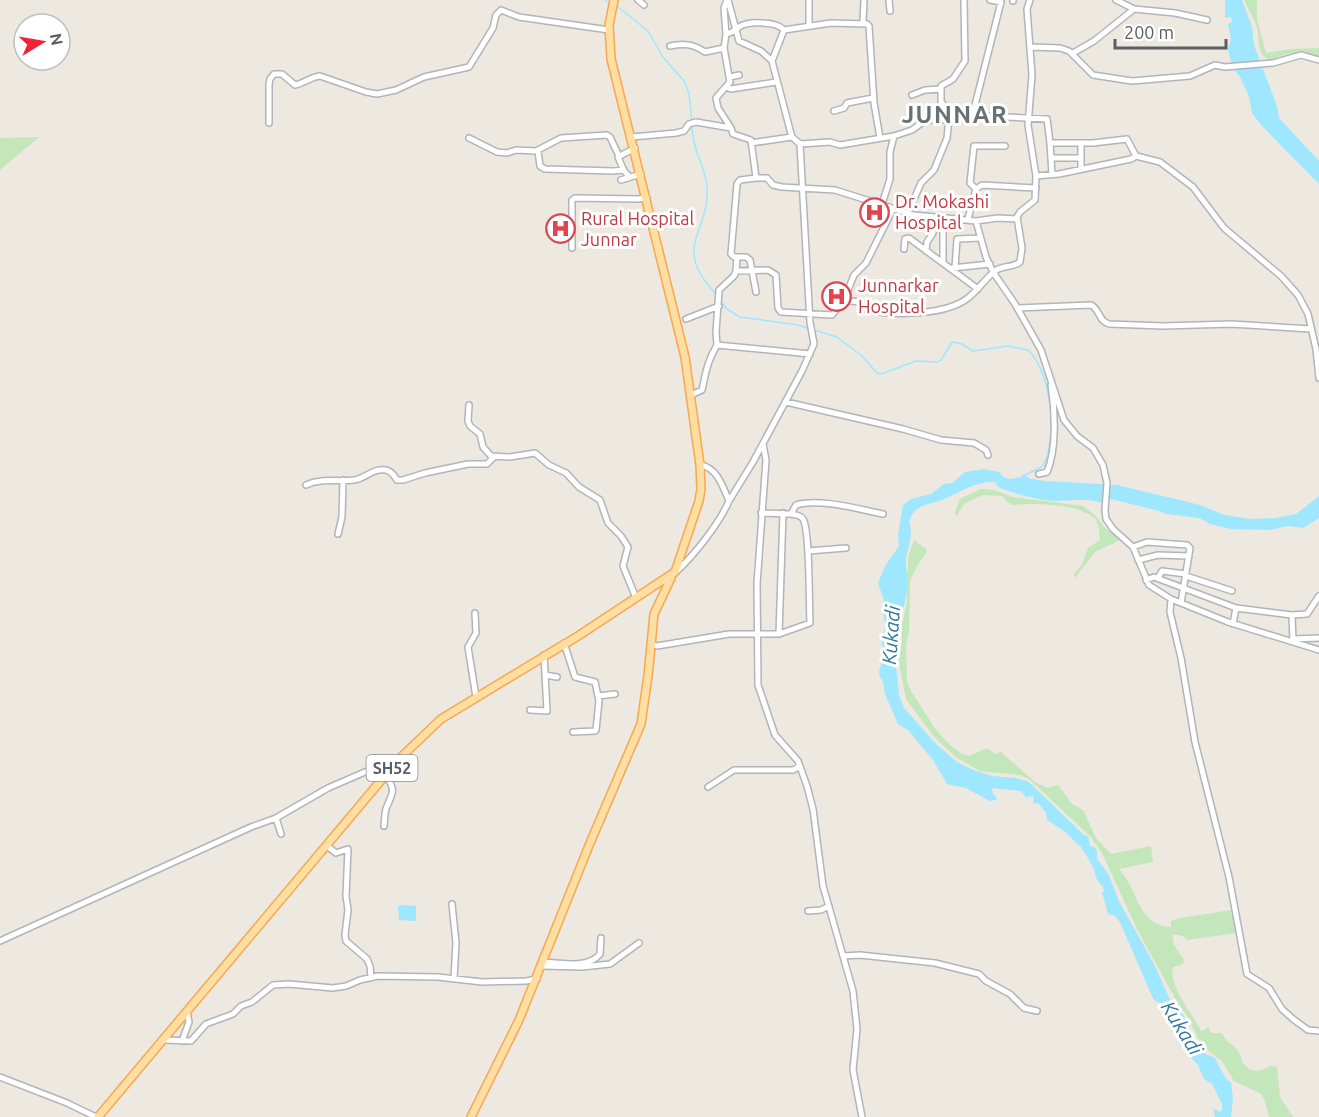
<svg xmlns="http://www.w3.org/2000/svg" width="1319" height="1117" viewBox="0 0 1319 1117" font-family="Ubuntu,sans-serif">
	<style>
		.green { fill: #c3e6ba }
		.water { fill: #9ee7ff }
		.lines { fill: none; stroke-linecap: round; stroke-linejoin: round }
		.stream { stroke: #9ee7ff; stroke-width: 1.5 }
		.minor-casing { stroke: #b1b5b9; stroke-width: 8 }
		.major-casing { stroke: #f8a84d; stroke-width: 10 }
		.minor { stroke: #fff; stroke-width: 5 }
		.major { stroke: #ffdea3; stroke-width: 7 }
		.labels { text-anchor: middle; stroke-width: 6; stroke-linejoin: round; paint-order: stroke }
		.shield { fill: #fff; stroke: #8b8f91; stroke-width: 1.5 }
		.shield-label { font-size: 16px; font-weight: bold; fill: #595f62 }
		.health-label { font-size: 18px; fill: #be3a42; stroke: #fff; text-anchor: start }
		.water-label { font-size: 20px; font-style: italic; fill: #30789a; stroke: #fff }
		.district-label { font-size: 24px; font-weight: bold; letter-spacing: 1.5px; fill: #6a7174; stroke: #fff }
	</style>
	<rect width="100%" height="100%" fill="#ede8e0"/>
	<path class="green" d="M1244,0H1257V20L1266,53L1291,49L1319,48V56C1301,52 1289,51 1272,60C1256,58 1260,39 1257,27C1254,18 1248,9 1244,0Z
		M39,137L1,169L0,170V138Z
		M981,489L994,490L1013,497L1083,506L1096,516L1105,528L1122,539L1095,552L1075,578L1074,574L1082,564L1088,548L1100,540L1099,529L1096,519C1077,503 1035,503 1011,505L1002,496L983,495L964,504L956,517L955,512L960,499Z
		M914,540L926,549L927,552L917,566L910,581L909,632L906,645L907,681L911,691L936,730L948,743L962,754L970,756L987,748L996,754L1001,752L1036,783L1048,788L1058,785L1072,804L1083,810L1096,838L1111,854L1151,846L1153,862L1119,869C1137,888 1139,927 1171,927V921L1176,919L1231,910L1236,933L1187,940L1183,936L1172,934L1174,945L1184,960L1183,964L1173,967C1168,986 1193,1014 1201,1031H1203L1208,1027L1211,1033H1222C1227,1045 1232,1042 1238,1051C1241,1055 1241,1061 1244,1064C1252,1074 1262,1071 1270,1066L1277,1067L1280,1097L1293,1117H1269L1265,1101L1261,1094L1234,1081L1222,1061L1202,1046L1187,1016L1176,1000L1137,929L1102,853L1091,837L1029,779L1020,775L980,771L957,758L935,738L906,699L899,662L902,642V623L907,603L908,557Z"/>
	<path class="water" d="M1225,0H1242L1252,27L1254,45L1277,106L1279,118L1319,161V184L1262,126L1252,113L1249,96L1239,75L1234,70L1229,54L1228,49L1231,39L1228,24L1232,22L1231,17L1225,18Z
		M984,469L999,472L1003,477L1010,479L1025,476L1031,479L1046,481L1117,485L1200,505L1225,515L1250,519L1275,518L1296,514L1319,496V518L1303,528L1288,526L1270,530L1231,529L1210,524L1199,518L1167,514L1159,511L1111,499L1102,503C1087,497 1068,501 1051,501C1038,500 1008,492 997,486L995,482C975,481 961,492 942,500C934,503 923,504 916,510C912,513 911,517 909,522C914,533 908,547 906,559C905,565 907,572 908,578C908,596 902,616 894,633L899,640L897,655L893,658L896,666L899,695L904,708L937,745L957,762L973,770L992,776L1016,778L1029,782L1084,835L1088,836L1090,846L1094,847L1097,851V859L1108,873L1119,901L1154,964L1171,1002L1183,1014L1201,1052L1215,1058L1226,1079L1231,1082L1233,1098L1231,1117H1215L1213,1108L1220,1112L1222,1110V1104L1212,1084L1204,1079L1198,1065L1188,1054L1177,1026L1167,1017L1161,1003L1154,1000L1151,994L1120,922L1115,916L1108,914L1102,892L1104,891L1103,887L1097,880L1093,867L1082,848L1064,831L1047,820L1046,813L1039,804L1033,803L1034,797L1030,796L1026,798L1021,791L992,788L993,794L997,798L996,800L990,801L966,788L947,784L933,760L908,730L898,724L885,694L883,682L880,677L879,672L884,653L881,638L886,627L882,609L884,601L878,583L885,566L899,546L898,535L903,505L911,499L931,494L944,484L952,483L965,472Z
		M405,905L416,906V921L399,920L398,906Z"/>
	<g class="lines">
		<path class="stream" d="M605,0L608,2
			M618,7L648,31L663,57L684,81L689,93L692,122
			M692,127C692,149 705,166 707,186C711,232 670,246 716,294
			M721,300L727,309L740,317L798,325L837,337L862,356L877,373L881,374L916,361L938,362L942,359L952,342L962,344L973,351L1008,346L1028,350C1052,373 1058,438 1043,466L1023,476"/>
		<defs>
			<path id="minor" d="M638,0L644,5
				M727,0L724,8L726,34L724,48L730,82L716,98L718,108L731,128
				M728,0L739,41L761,51L772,61L790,130L792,137L800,144L810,322L814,344L802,371L753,462L729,501
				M809,0V25
				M889,0L890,11
				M1013,0V1
				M1134,9L1175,13L1207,20
				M863,22L864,0
				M726,34C733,32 734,31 739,27C747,21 777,21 784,30
				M670,46C684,43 693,44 705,52L724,48
				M1031,47L1060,48L1069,51L1093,75L1132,81L1190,76L1215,65L1225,67L1273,63L1301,55L1319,60
				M1073,53L1094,41L1134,9L1116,0
				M772,61L784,30L831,23L867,24L869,26L874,103L880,138
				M730,77L739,75
				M727,87L731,89L776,82
				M912,95L925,90L941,89
				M834,111L844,108L847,103L873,98
				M972,117L1001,2L990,0
				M269,123V84L270,79L274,74H282L295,85C304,83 311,77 320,76L366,92L377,94L396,90L424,77L469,67L493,28L496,15L501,10L519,17L609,30
				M632,137L676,133L684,131L689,124L696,122L731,128L733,134L751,140L756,178H767L773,185L782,187L835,190L914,215L976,221L986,257L993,272L1015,304L1041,350L1064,420L1077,436L1093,448L1103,465L1107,483L1105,510L1106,519L1113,529L1133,547L1149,585L1171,599L1228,622L1319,650
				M469,138L497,152L507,153L516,150L536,151L561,138L607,135L610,137L619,156
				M751,143L792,137
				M1050,143L1052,174
				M1081,143V169
				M800,144L830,142L840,145L894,136L912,130L923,122L931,120L984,116L1047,119L1050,143H1093L1127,139L1136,156L1160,162L1193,187L1224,228L1281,276L1298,295L1308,314L1316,349L1319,378
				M538,151L540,166L545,169L613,171L624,170
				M1051,158H1081
				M1036,176L1059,174L1131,159L1136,156
				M630,177L624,171L618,157L635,148
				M756,178L740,180L737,184L731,254L734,257H746L750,260L756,292
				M621,180L641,174
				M976,189L970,183L974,146H1005
				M882,204L890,179V152L894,136
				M908,213L921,183L934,170L947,138L949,118L946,107L941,102V86L953,79L965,61L964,0
				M968,219L976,189L982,185L1036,188
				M976,221L998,218L1016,219
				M572,248V200L575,198L637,199L647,198
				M904,249L905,239L909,238L978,289
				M926,251L927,242L933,233V217
				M737,258L736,271L768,270L776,275L778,308L781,312L832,315L844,300L854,275L866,263L893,209
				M943,263V230L947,226L948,218
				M952,268L990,264
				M955,268L957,239L980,238
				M844,300C848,301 854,301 858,302C862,305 864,309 869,310C896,316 946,315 968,298C978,290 985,279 995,271C1002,265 1013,268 1020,262L1022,248L1017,217L1020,212L1035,200L1036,176L1028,125L1032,75L1027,9L1030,0
				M1017,308L1091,305C1100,309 1098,321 1109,324L1164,326L1231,324L1311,329
				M686,319L719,306
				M717,345L716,332L719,290L734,276L736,271
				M691,395L702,390C706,372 707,362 717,345L810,354
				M786,402L903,429L941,440L974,443L986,450L988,455
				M469,405L468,421L470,426L480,434L483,447L491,456L510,457L535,453L549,465L566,473L579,487L600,500L608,523L621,536L628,547L623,566L636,598
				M763,444L766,460L757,584L758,685L775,735L798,761L807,786L813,809L823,886L853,991L857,1029L853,1070L862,1117
				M1039,474L1047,472C1057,449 1055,410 1051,385
				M306,485C321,478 338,482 354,480C365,479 372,468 386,470C392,471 394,476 397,480H403L425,473L468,464H487L494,457
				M761,513L791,514L796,505C820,498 858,509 883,514
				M338,534L342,517L343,480
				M1133,547L1147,542L1187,545L1190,548L1181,603
				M808,551L846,548
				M1138,560L1158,555L1189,556
				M677,571C695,554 719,524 729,501C723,487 717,467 700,465
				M1186,576L1232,591
				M1158,578L1162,571L1186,574
				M1146,580L1154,577L1236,608L1233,624
				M1171,599L1170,612L1181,658L1195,742L1229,877L1247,974L1269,988L1282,1009L1293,1019L1308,1030L1319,1031
				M1236,608L1292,615L1293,642
				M475,613L476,633L468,647L476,697
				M1292,615L1307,614L1319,596
				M779,634L783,513
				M1293,639L1319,638
				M564,643L575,677L595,682L599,701L596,730L595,731L573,732
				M651,644L657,646L729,634H779L810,623C809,606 810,529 803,519C801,515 795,515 791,514
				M545,675L557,677
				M598,696L615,694
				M530,710L547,711L544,655
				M708,787L734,770H793L800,766
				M276,818L281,834
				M384,826C385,820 384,812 387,806C394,791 395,790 386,775
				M327,846L336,853L348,849L346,896L348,910L345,935L346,941L367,959L370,966L371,977
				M452,904L456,943L454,978
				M808,911L821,910L829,906
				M0,941L251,827L276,818L328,788L388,762L399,759
				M844,956L860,955L935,963L979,974L986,981L1010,994L1024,1008L1037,1011
				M543,962C560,963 588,969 600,954L601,938
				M542,966L582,967L610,964L639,943
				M163,1040L191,1041L206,1024L233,1014L241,1006L252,1002L273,985L289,984L333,988L346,986L360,980L378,976L438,977L482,982L526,981L537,979
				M182,1041L189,1022L187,1012
				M0,1077L67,1103L96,1117"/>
			<path id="major" d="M98,1117L399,759L441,719L578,636L675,572L699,501L701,489L700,465L685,357L611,59L609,25L614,0
				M471,1117L519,1020L590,843L641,724L648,676L654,614L671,578"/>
		</defs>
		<use href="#minor" class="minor-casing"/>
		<use href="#major" class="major-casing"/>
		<use href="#minor" class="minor"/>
		<use href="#major" class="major"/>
	</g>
	<defs>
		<symbol id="hospital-ring" viewBox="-11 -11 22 22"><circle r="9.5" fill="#fff" stroke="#e0444e" stroke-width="1.5"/><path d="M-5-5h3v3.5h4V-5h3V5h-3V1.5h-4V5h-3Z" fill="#e0444e"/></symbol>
	</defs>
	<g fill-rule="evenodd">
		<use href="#hospital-ring" x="858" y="196" width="33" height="33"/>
		<use href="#hospital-ring" x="544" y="212" width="33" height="33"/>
		<use href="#hospital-ring" x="820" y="280" width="33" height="33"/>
	</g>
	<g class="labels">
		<rect class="shield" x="366.5" y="755" width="51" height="26" rx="4.5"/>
		<g class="shield-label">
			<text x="392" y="774">SH52</text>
		</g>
		<g class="health-label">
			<text x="895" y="208">Dr. Mokashi<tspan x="895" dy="21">Hospital</tspan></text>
			<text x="581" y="225">Rural Hospital<tspan x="581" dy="21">Junnar</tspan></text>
			<text x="858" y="292">Junnarkar<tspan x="858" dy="21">Hospital</tspan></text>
		</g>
		<g class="water-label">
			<text transform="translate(891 635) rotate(-86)" y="7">Kukadi</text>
			<text transform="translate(1182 1028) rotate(58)" y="7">Kukadi</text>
		</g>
		<g class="district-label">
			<text x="955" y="123">JUNNAR</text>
		</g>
	</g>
	<g transform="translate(42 42) rotate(79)"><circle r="28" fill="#ffffff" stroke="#bdbfc0" stroke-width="1.5"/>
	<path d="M0-4.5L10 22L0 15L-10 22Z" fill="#f22138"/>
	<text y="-9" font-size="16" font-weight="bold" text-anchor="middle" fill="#595f62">N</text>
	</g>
	<path d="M1115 39v9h111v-9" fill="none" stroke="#595f62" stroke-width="3"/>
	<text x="1124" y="39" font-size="18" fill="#595f62" stroke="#ffffff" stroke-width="4.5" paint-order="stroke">200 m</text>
</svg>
